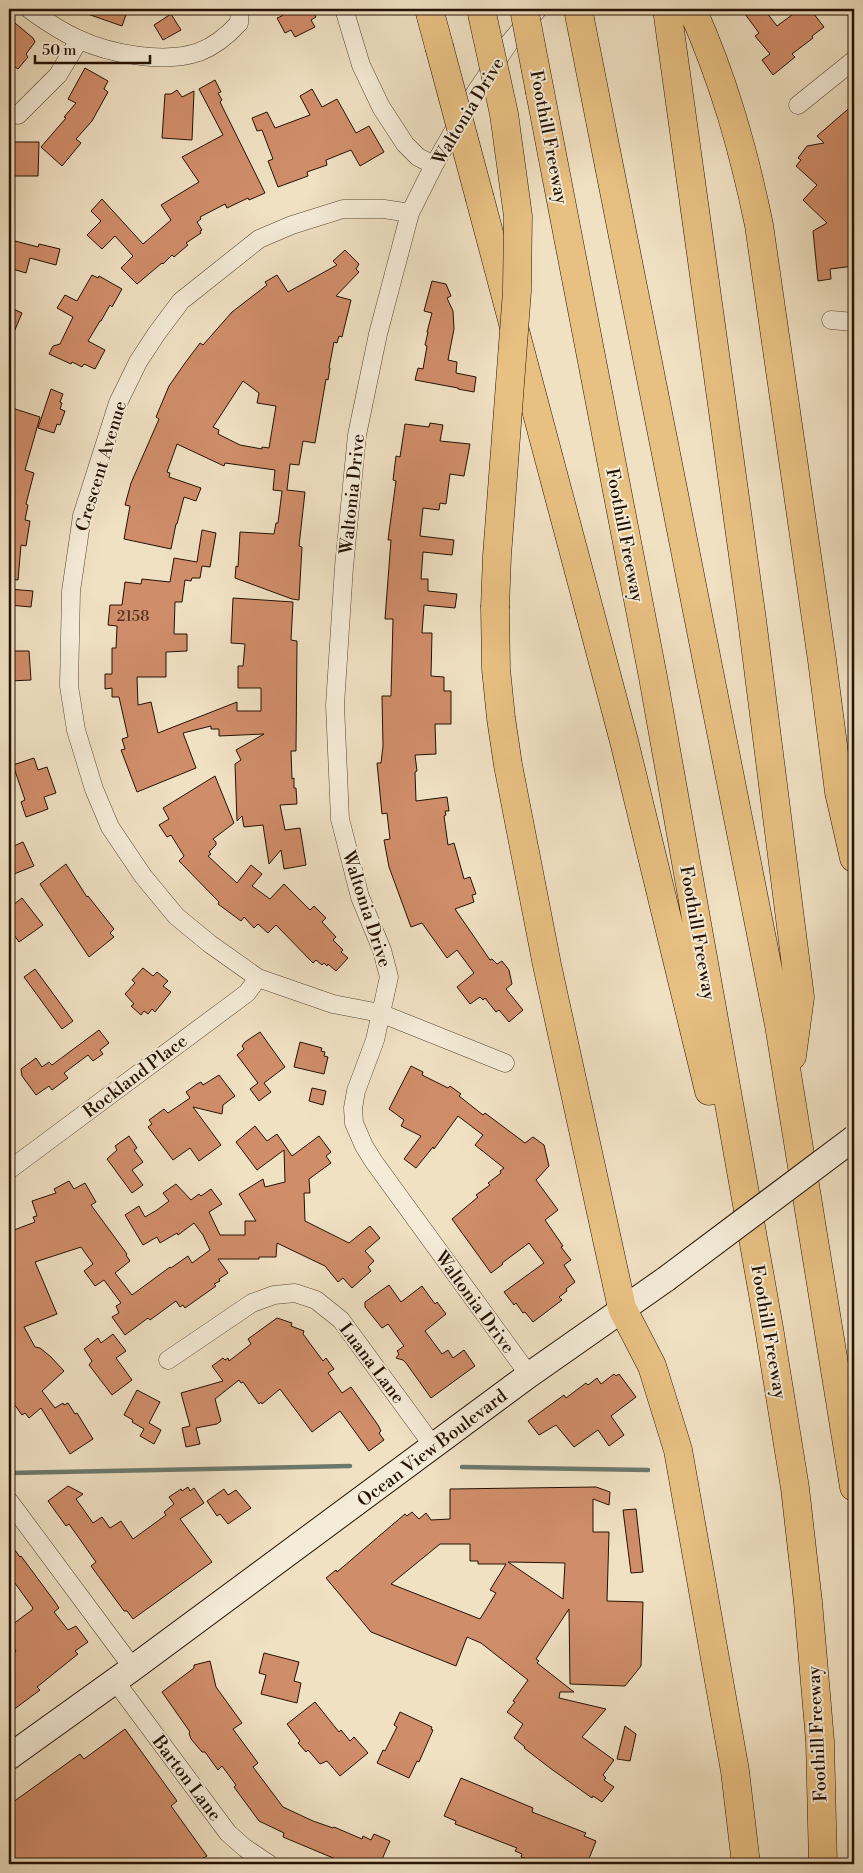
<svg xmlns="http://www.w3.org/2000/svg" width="863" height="1873" viewBox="0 0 863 1873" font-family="'Libre Bodoni',serif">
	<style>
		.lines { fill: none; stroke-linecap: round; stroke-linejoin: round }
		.stream { stroke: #6b796c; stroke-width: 4.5 }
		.building { fill: #d08d6a; stroke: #241103; fill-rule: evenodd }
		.minor-casing { stroke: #574533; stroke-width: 19 }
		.secondary-casing { stroke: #241103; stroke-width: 27 }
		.motorway-casing { stroke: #241103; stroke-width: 29 }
		.minor { stroke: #f5ecd8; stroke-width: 18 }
		.secondary { stroke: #f5ecd8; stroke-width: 25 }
		.motorway { stroke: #e8c082; stroke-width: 28 }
		.secondary-bridge-casing { stroke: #241103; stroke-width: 27; stroke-linecap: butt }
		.motorway-bridge-casing { stroke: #241103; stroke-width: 29; stroke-linecap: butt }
		.secondary-bridge { stroke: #f5ecd8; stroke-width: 25 }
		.motorway-bridge { stroke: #e8c082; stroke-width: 28 }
		.labels { text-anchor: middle; stroke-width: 4; stroke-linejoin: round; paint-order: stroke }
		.number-label { font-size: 15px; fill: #4f301d }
		.street-label { font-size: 18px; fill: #241103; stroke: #f5ecd8 }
	</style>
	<rect width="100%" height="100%" fill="#f0e1c3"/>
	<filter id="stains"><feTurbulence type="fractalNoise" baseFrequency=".004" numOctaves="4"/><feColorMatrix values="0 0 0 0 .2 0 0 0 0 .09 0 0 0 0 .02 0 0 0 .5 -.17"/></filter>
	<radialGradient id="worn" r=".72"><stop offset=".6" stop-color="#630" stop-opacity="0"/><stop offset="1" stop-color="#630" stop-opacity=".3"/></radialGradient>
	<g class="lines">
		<path class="stream" d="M462,1467L648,1470
			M9,1473L350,1466"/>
	</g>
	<path class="building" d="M79,9H128L122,26L79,11Z
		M290,9H311L316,17L311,20L315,27L295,37L291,30L285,33L277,18L282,16L281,13Z
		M752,9H764L777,26L800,9H810L824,27L812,36L813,38L792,54L795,57L773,75L762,60L770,54L755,36L759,33L745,14Z
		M171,14L181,30L163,40L154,25Z
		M9,18L33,38L35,42L26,54L28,57L18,69L9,63Z
		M85,68L108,81L104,89L108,92L92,121L76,139L81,143L62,166L41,147L66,118L64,117L76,103L68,99Z
		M215,80L221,92L218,93L222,100L220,102L265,193L249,200L248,198L227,208L225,204L200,217L201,219L197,222L202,230L200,231L201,233L186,243L188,245L174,257L172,255L163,264L162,263L137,284L121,268L133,256L115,236L102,249L87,235L101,221L91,211L102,199L143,244L171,220L161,205L199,182L182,157L223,135L199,89Z
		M312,89L322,107L337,99L356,133L369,126L384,152L360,166L351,150L326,160L327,165L307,172L308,176L278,187L268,161L273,159L262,130L257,131L252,118L267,112L275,128L310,115L300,96Z
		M177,90L182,97L194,91L192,140L162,138L165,94H171Z
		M854,104V266L830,269L831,279L818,281L813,231L827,223L803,200L817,185L796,166L801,160L798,158L807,146L824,143L817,136Z
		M9,142H39L38,176H9Z
		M15,241L38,247L39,244L60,249L56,265L30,258L26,273L9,268V248L13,249Z
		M345,250L359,264L356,269L359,272L336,296L351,300L342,337L339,336L337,343L334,342L329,368H330L328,380L326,379L315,443L303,441L299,465L290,464L287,490L305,492L299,546L302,547L299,600L292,599L235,578L236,566L238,567L240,532L274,534L276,523H278L282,491L273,490L275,470L225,463L224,466L177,444L167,472L170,473L169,477L201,488L196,501L184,497L177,524H176L171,549L124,539L130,506L125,505L131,483L159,419L156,417L169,386L185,363L200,343L203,345L232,312L267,285L265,282L277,275L288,292L337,265L333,261ZM243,381L259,393L257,403L276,406L269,448L262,447V449L240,445L218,434L219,430L213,427Z
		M92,275L98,278L99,276L122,289L112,307L110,305L101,321H100L88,341L105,350L95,369L84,364L82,367L72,362L71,364L49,354L53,346L60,344L73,317L57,308L65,295L77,301Z
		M432,281L446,284L451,296L447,298L453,311L454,329L448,360L457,362L456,373L476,377L474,392L458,389V388L415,380L418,368L423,369L427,346L425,345L428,332H427L432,313L424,311Z
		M9,307L22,313L9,344Z
		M51,389L63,394L60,402L62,403L60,409L65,411L60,425L57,424L54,433L38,428Z
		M9,407L40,417L25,470L34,473L26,504L28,505L25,520L30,521L26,546L21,545L18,580L9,579Z
		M430,423L443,425L440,441L470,444L464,476L450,474L446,504L440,503L439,510L423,508L420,536L454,540L452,555L423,552L421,579H428V591L457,594L455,608L424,605L422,633H432L431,676L444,677V691H451V724H435L436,754L415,755L417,771L415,772L416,801L447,797L449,811H445L446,815L444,816L448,845L454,843L464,879L470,877L476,894L472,895L474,902L455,909L490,960L492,959L497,964L502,961L509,970L512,984L506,989L523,1010L509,1022L499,1010L496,1012L485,998L483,1000L480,997L470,1004L457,987L474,973L457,950L447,958L422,923L411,927L389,867L384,840L390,839L387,813L382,814L377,763H381L383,746L382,696H391L393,619H385L391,540H388L396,481L393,480L396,456L400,457L405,424L429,427Z
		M202,530L216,533L210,567L202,566L200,578H192L191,581L185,580L182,602H175L174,634H187V651L166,652V677H137L138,705L151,702L158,733L237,702V711H261V688H238V666H243L245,644L231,643L233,598L293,602L291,640L297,641L296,751H291L292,779L294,778V788H296L297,804L280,805L285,830L300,828L306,865L284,869L281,850L269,864L263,825L244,827L242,816L237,821L235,764L241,760L236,750L264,734L219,736V729H211V726L183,733L196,768L137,792L121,750L125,749L122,739L128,737L119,697H112V688L105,689V674H112V648H116L117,626L108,625L110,605H122L125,582L141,584L142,579L170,582L174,558L197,562Z
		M9,589L33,591L31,607L9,605Z
		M9,651H29L31,680L9,681Z
		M34,758L38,770L47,767L56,793L44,797L48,809L26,817L21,802L25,800L13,765Z
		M215,776L234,823L213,839L216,842V845L209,852L211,854L208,856L237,883L251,865L262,874L252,886L270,899L284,884L310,910L314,906L326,918L322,922L336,937L333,940L343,950L341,952L348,958L336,971L328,964L327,966L324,963L322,965L316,960L313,963L276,925L268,933L258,924L254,928L244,917L241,921L218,904L219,902L179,861L184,856L171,835L167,837L159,825L169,819L163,808Z
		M23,842L34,866L9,876V848Z
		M66,864L87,897L88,896L114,929L110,933L114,937L89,957L40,884Z
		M22,898L43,925L19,942L9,928V908Z
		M143,968L153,976L157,972L168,981L163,986L171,992L155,1012L152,1009L148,1014L144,1011L141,1015L131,1006L134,1004L125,994L135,983L132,980Z
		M35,969L73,1021L62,1029L24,977Z
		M99,1030L109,1043L100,1050L103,1054L93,1061L88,1055L64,1073L68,1078L52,1090L49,1086L36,1095L22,1076L21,1069L36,1058L42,1067L49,1062L52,1065Z
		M260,1032L285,1067L264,1083L271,1092L259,1101L250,1089L258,1083L237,1055L244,1049L242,1046L245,1042Z
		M300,1042L322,1048L321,1051L325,1052L324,1056L328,1057L324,1074L294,1067Z
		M411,1066L423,1072L422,1075L448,1088L450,1086L461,1094L459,1096L483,1115L485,1113L525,1143L533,1137L544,1145L549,1166L536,1180L558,1210L545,1220L563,1246L561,1247L571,1260L564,1265L575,1282L566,1289L567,1291L559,1297L562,1300L533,1322L525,1312L523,1313L516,1303L514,1305L504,1292L544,1263L529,1243L502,1263L503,1264L491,1273L452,1219L478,1197L476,1195L490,1185L488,1183L501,1173L500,1171L504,1168L475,1145L483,1135L458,1116L434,1149L433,1147L416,1168L404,1159L421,1136L401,1126L404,1120L389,1109Z
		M219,1075L235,1096L223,1105L222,1114L193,1107L221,1145L199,1161L190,1148L173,1160L148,1127L152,1124L149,1120L164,1109L168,1113L190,1098L186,1092L197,1084L201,1082L203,1085Z
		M312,1088L326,1091L323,1105L309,1101Z
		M255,1126L267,1141L277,1134L292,1156L319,1136L331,1152L326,1156L331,1163L309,1179L310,1193H304L305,1221L349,1243L370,1226L380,1238L365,1251L374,1261L368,1267L371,1271L352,1288L343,1278L338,1282L325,1266L277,1243L276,1257H259V1259H218L228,1273L219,1279L220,1281L214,1284L216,1286L185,1308L183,1305L180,1307L176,1301L150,1320L148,1318L125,1335L112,1317L119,1313L116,1306L121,1303L104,1280L95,1286L84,1271L93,1264L81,1247L35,1262L57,1314L24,1327L35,1347L40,1348L51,1357L64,1371L42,1391L55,1408L63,1403L64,1405L68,1403L75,1414L77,1413L93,1439L70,1454L41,1408L29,1418L25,1413L22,1415L9,1397V1232L35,1222L33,1217L37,1216L32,1201L56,1193L54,1189L69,1181L74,1189L85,1183L96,1202L91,1205L127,1254L126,1255L130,1261L115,1273L132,1295L170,1267L171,1268L188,1256L192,1263L210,1250L203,1235L194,1223L178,1235L177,1233L160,1243L157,1237L143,1245L125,1215L139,1206L145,1217L157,1210L169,1201L163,1193L176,1184L191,1200L199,1194L201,1196L211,1189L222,1204L209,1212L220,1235H245V1221H256L239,1194L263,1179L265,1187L285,1182L284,1150L257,1170L236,1142Z
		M129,1136L137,1148L134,1150L143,1162L132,1170L143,1185L132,1193L107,1159L117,1150L115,1146Z
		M389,1285L401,1302L422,1286L435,1304L437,1302L446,1314L425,1331L442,1354L448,1350L453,1358L464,1350L475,1366L431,1398L406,1363L403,1360L396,1358L399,1354L397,1351L404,1346L388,1324L382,1328L365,1307V1302Z
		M277,1318L292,1323L291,1326L304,1331L303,1334L323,1361L326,1358L334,1369L328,1373L342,1393L351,1387L378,1425L381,1431L379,1433L384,1440L369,1451L340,1411L312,1432L280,1389L262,1404L261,1402L259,1404L243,1382L241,1383L239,1380L215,1399L221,1421L217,1424L196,1428L200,1444L186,1447L182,1428L190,1426L181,1393L223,1381L212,1366L223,1358L225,1360L228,1358L229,1361L251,1344L248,1339Z
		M113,1334L126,1351L116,1358L132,1380L112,1395L89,1365L92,1361L84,1349L98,1338L101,1343Z
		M614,1374L616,1376L619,1374L636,1397L611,1416L624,1435L609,1446L598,1430L574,1447L556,1425L539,1435L528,1421L564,1395L566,1398L586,1383L588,1385L597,1378L601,1384Z
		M137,1390L160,1402L149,1423L161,1430L154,1444L140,1436L144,1429L132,1422L133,1420L124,1415Z
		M68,1486L83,1494L76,1499L93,1523L102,1517L110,1528L121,1521L133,1539L166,1515L164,1512L174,1504L169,1497L181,1489L182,1491L188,1487L190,1491L194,1488L204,1503L180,1519L212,1562L133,1619L127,1611H124L91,1566L96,1562L69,1524L66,1526L48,1501Z
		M596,1487L610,1492L609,1505L593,1499V1532H609L607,1601L643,1602L641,1666L625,1686L570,1684L569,1609L536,1659L539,1661L537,1663L574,1692H560L559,1698L606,1709L582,1737L614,1760L603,1775L606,1778L604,1780L614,1787L602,1802L593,1796L592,1798L550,1768L524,1748L525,1747L514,1738L523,1724L507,1712L515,1702L513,1701L528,1680L481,1643L467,1637L456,1666L371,1632L326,1578L336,1570L337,1572L405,1514L407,1516L412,1512L419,1519L426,1513L431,1520L450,1519V1489ZM440,1544H470V1561H478V1564H506L490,1590L496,1593L480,1619L391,1584ZM508,1562L565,1563L563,1599L511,1564Z
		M224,1489L228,1495L236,1490L251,1508L228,1524L220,1514L217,1516L207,1501Z
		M636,1509L643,1572L631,1573L623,1510Z
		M9,1542L20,1557L21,1556L55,1602L59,1608L54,1612L68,1630L76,1626L88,1642L75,1651L78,1654L37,1687L40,1690L9,1713V1657L16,1651L9,1641V1627L32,1610L33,1608L9,1575Z
		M264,1653L299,1662L294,1681L301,1683L297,1703L261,1694L266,1675L259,1673Z
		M210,1661L216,1687L242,1723L233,1729L258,1763L253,1767L283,1807L313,1821L333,1828L334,1827L362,1839L363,1836L371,1840L374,1834L390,1841L380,1864H336L338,1860L283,1837L284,1833L259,1821L234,1787L236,1785L222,1766L218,1770L205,1752H202L191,1739L189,1733L190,1732L162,1692L194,1668V1665Z
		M315,1702L339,1732L341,1730L350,1741L354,1737L368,1753L340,1776L327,1761L320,1764L308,1750L306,1752L298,1743L300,1741L287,1724Z
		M400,1712L432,1727L431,1729L433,1730L419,1762L417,1761L409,1778L377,1763L383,1750L385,1751L397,1727L394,1725Z
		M625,1726L636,1734L630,1761L617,1759Z
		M125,1729L177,1801L171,1806L207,1856L202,1859L206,1864H9V1805L80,1754L84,1759Z
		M461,1778L533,1808L532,1812L586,1833L584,1836L596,1841L587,1864H540L521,1857L522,1854L515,1851L517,1848L455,1824L456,1821L444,1816Z"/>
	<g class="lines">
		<defs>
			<path id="minor" d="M29,9C44,20 60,31 78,39C110,54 164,64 199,52C215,46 228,35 239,23L240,9
				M344,9L361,65L381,107L405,144L418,157L434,165
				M798,105L854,60
				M18,115L58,75L79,40
				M410,213L384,209H343L292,225L259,239L181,301L157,333L138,362L118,403L82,516L71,591L69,686L76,730L94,789L110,827L143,876L176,916L210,944L258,978L333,1004L380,1013L505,1063
				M831,320L854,322
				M9,1170L247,993L258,978
				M168,1360L252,1303L274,1295L295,1293L316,1300L341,1320L434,1447
				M529,1375L374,1162L364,1146L354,1123L353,1108L356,1091L375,1040L389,977L382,950L360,897L340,819L335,705L344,567L357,435L378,334L410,213L434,165L477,90L509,43L538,9
				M9,1501L133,1668
				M115,1681L228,1833L245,1848L269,1864"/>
			<path id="secondary" d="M9,1757L133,1668L529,1375L666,1279"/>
			<path id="motorway" d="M429,9L439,46
				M578,9L779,1025L854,1487
				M667,9L752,620L800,997L792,1056
				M692,9C724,81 743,148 759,225L822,660L839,792L854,858
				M540,92L653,677L769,1328L795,1488L808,1602L820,1741L823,1864
				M480,199L624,741L709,1091
				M495,608L496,669L501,718L508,765L547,965L622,1308L652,1366L678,1450L735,1771L746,1864"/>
		</defs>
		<use href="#minor" class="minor-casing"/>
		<use href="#secondary" class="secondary-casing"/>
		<use href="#motorway" class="motorway-casing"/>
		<use href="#minor" class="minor"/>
		<use href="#secondary" class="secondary"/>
		<use href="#motorway" class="motorway"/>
		<defs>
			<path id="secondary-bridge" d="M666,1279L854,1138"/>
			<path id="motorway-bridge" d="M481,9L504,114L518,216L517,291L497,556L495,608
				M524,9L540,92
				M439,46L480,199"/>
		</defs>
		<use href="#secondary-bridge" class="secondary-bridge-casing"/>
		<use href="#motorway-bridge" class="motorway-bridge-casing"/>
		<use href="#secondary-bridge" class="secondary-bridge"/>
		<use href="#motorway-bridge" class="motorway-bridge"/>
	</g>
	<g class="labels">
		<g class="number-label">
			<text x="133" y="621">2158</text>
		</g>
		<g class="street-label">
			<text transform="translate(468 111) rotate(-59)" y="6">Waltonia Drive</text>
			<text transform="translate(549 137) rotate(79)" y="6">Foothill Freeway</text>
			<text transform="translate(101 466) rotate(-73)" y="6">Crescent Avenue</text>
			<text transform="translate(352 494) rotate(-84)" y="6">Waltonia Drive</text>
			<text transform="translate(625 535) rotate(79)" y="6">Foothill Freeway</text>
			<text transform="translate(367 909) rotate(72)" y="6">Waltonia Drive</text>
			<text transform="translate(698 933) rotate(80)" y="6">Foothill Freeway</text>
			<text transform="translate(135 1076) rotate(-37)" y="6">Rockland Place</text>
			<text transform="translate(475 1302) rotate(54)" y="6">Waltonia Drive</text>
			<text transform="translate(769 1332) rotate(80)" y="6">Foothill Freeway</text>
			<text transform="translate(372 1363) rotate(53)" y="6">Luana Lane</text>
			<text transform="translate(432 1448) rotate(-37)" y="6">Ocean View Boulevard</text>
			<text transform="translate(817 1734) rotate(-93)" y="6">Foothill Freeway</text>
			<text transform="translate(187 1778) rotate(53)" y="6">Barton Lane</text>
		</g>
	</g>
	<rect width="863" height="1873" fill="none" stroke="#f0e1c3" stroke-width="30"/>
	<rect x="10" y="10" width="843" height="1853" fill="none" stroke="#241103" stroke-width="2.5"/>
	<rect x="15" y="15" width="833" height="1843" fill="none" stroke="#241103"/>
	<path d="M35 55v8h115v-8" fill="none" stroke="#241103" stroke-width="2.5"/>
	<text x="42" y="55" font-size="15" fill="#241103" stroke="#f5ecd8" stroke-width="4" paint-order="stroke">50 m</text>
	<rect width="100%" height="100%" filter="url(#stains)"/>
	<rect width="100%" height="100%" fill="url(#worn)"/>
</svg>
